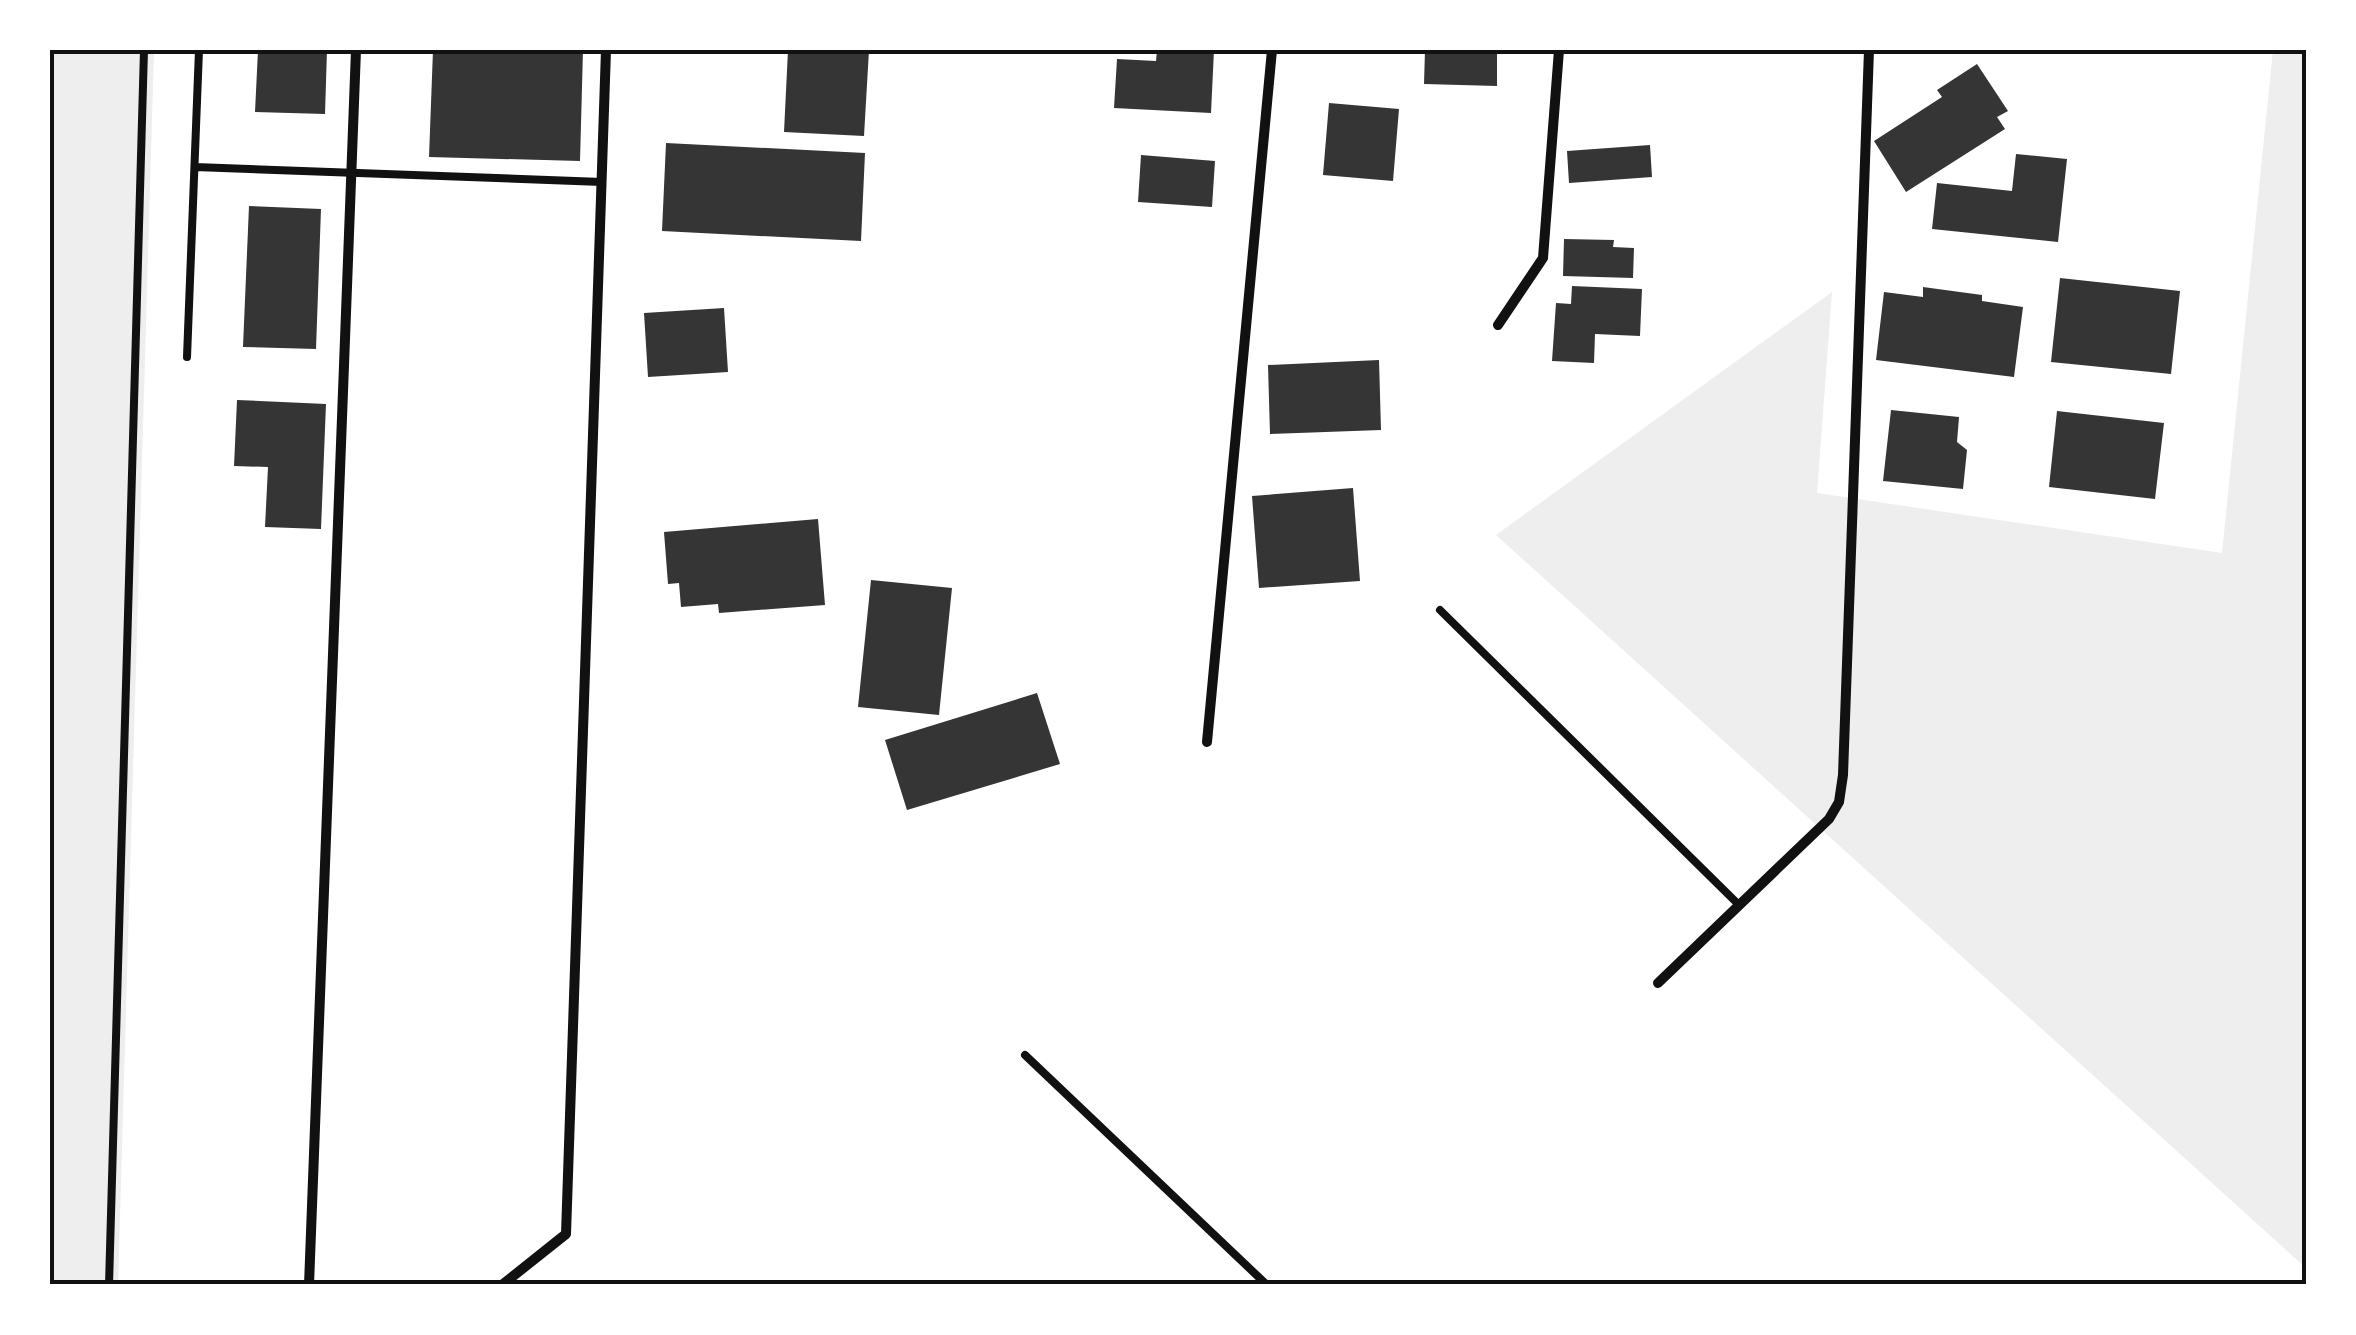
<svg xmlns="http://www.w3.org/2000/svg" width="2356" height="1335" viewBox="0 0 2356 1335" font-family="'Exo 2',sans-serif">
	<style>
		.green { fill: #eee }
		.building { fill: #353535 }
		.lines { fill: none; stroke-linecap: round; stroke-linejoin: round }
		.service { stroke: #111; stroke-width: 8 }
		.minor { stroke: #111; stroke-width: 10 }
		.neatline { fill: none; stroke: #111; stroke-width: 4 }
	</style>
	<rect width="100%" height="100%" fill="#fff"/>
	<path class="green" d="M50,50H154L118,1285H50Z
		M2273,50H2306V1268L1496,535L1832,292L1817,493L2222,553Z"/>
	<path class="building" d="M258,50H327L325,114L255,112Z
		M433,50H583L580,161L429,157Z
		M788,50H869L864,136L784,132Z
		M1157,50H1214L1211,113L1114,108L1117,59L1156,61Z
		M1425,50H1497V86L1424,84Z
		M1977,64L2008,111L1997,117L2005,129L1906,192L1874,141L1942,97L1937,90Z
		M1329,103L1399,109L1393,181L1323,175Z
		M666,143L865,153L861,241L662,231Z
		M1650,145L1652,177L1569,183L1567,151Z
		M2016,154L2067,159L2058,242L1932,229L1937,183L2012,191Z
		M1141,155L1215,161L1212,207L1138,202Z
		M249,206L321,209L316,349L243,347Z
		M1564,239L1614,240L1613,247L1634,248L1633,278L1563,276Z
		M2060,278L2180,291L2171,374L2051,362Z
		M1572,286L1642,289L1640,336L1595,334L1594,363L1552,361L1556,303L1571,304Z
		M1923,287L1982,295V301L2023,307L2014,377L1876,360L1884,292L1923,297Z
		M724,308L728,372L648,377L644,313Z
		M1379,360L1381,430L1270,434L1268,365Z
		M237,400L326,404L321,529L265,527L268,467L234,466Z
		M1891,410L1959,417L1957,442L1967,450L1963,489L1883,481Z
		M2057,411L2164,423L2155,499L2049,487Z
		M1353,488L1360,581L1259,588L1252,496Z
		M818,519L825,605L719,613L718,604L681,607L679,583L668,584L664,532Z
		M871,580L952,588L939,715L858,707Z
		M1037,693L1060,764L907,810L885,740Z"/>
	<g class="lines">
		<path class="service" d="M195,167L602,182
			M187,357L199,50
			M1440,610L1738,904
			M1025,1055L1267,1285
			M109,1285L144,50"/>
		<path class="minor" d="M1498,325L1543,258L1559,50
			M1207,742L1272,50
			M1658,983L1829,819L1839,802L1843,775L1869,50
			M309,1285L356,50
			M502,1285L566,1234L606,50"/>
	</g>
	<rect width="2356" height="1335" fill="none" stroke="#ffffff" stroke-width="105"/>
	<rect x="52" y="52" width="2252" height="1230" class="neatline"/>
</svg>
